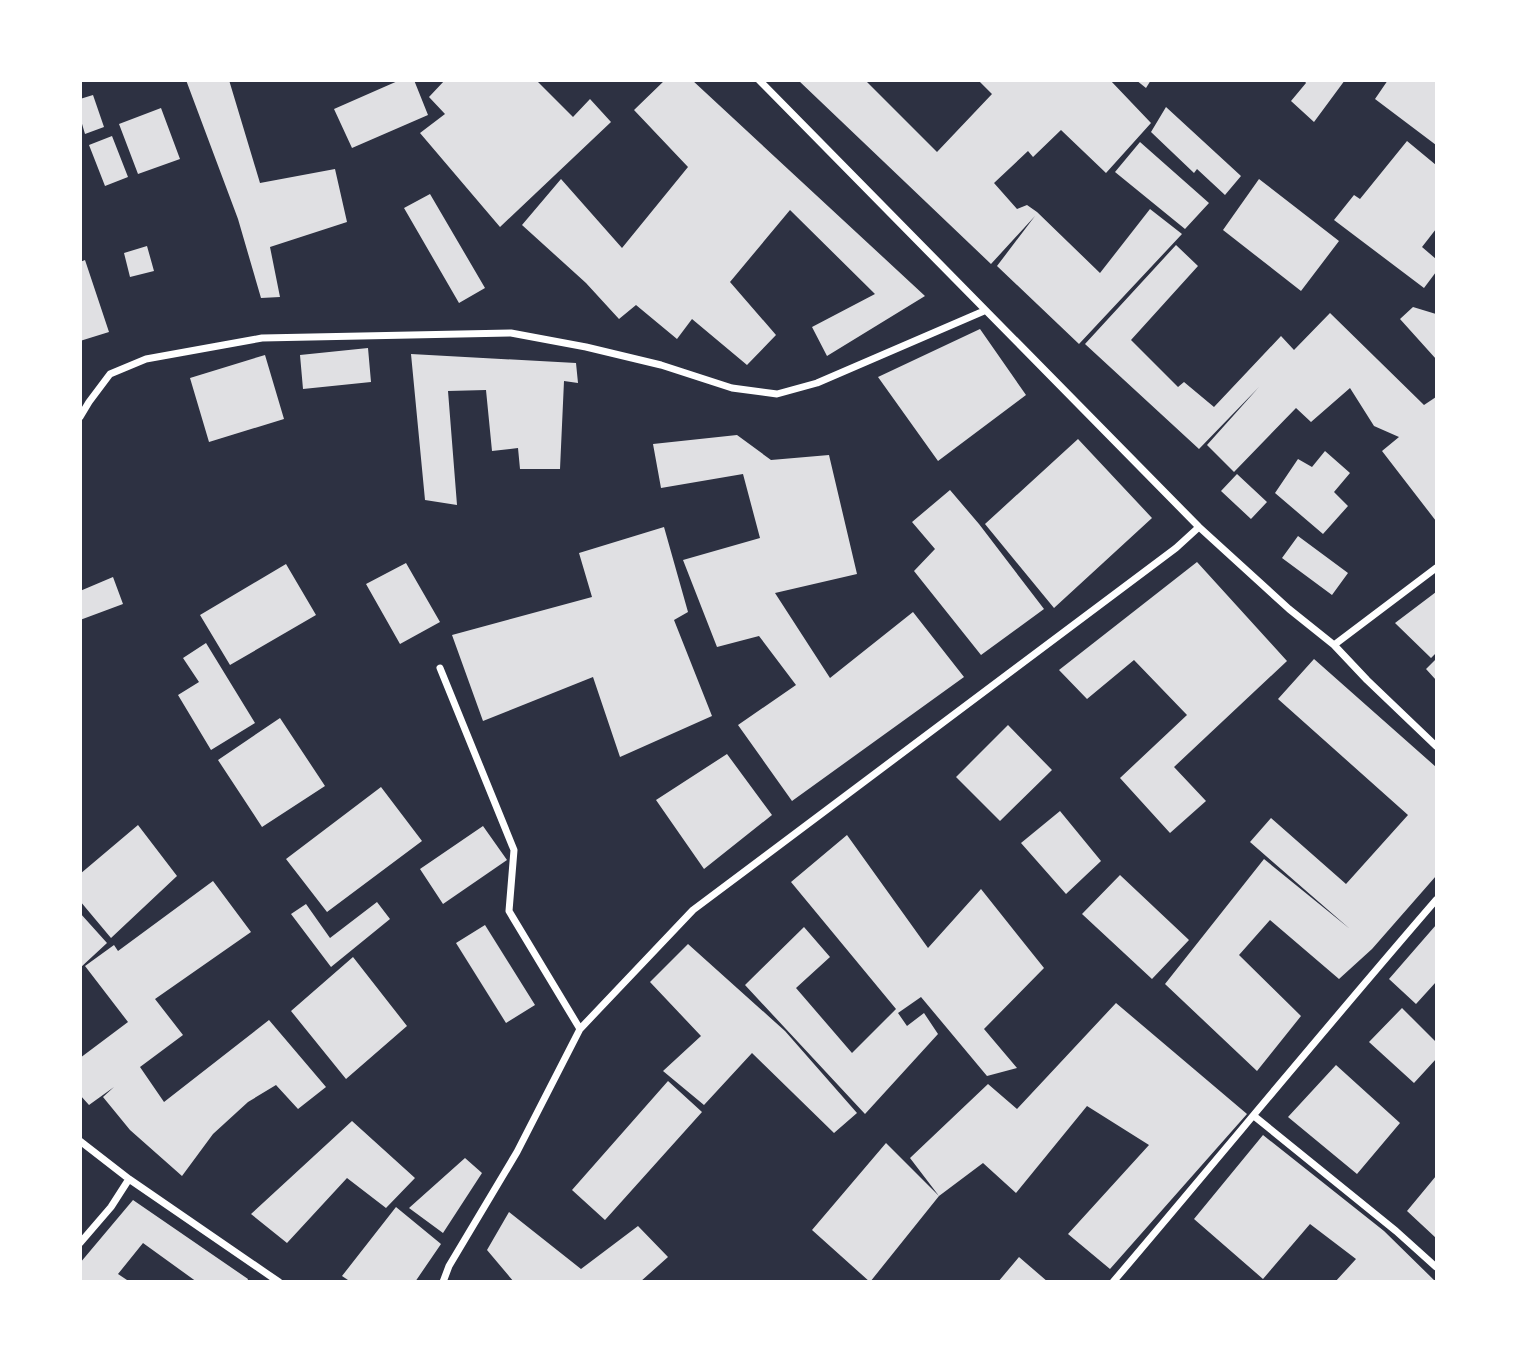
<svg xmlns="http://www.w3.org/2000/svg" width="1517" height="1362" viewBox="0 0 1517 1362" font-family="'Fira Sans Condensed',sans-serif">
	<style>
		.building { fill: #e0e0e3 }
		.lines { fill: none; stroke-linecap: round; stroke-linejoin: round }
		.minor { stroke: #fff; stroke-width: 7 }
	</style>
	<rect width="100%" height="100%" fill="#2d3142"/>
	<path class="building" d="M186,80H229L260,183L335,169L347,222L270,247L280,297L261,298L238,219Z
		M400,80H414L428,115L352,148L334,109Z
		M445,80H536L573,117L590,99L611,122L500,227L420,133L445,114L429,97Z
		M665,80H692L925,296L827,356L812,327L875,294L790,210L730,282L776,335L747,365L692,319L677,339L636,305L619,319L586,283L522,225L561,179L622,248L688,167L634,110Z
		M798,80H865L937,152L992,94L978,80H1110L1151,123L1106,173L1061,130L1033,157L1028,151L994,183L1017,209L1027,205L1037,212L1100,273L1150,209L1182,234L1079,344L997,266L1035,216L991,264Z
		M1136,80H1151L1146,88Z
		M1304,80H1345L1314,122L1291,101L1306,83Z
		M1388,80H1436V145L1375,99Z
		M93,95L104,127L85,134L80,117V99Z
		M1166,107L1241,176L1225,195L1197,169L1194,173L1151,132Z
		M161,108L180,159L138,174L119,124Z
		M112,136L128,177L105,186L89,145Z
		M1407,141L1436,165V229L1422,247L1436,259V272L1424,288L1334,220L1354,195L1360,199Z
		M1140,142L1209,203L1185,229L1115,172Z
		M1259,179L1339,241L1301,291L1223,230Z
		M430,194L485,288L459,303L404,208Z
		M1176,245L1198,266L1131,340L1178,387L1184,382L1214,407L1281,336L1294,350L1330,313L1424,405L1436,397V521L1382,451L1399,437L1374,426L1350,388L1311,422L1296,408L1234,472L1207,445L1259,387L1199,449L1085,344Z
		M147,246L154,271L130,277L124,253Z
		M85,260L109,332L80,341V262Z
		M1413,307L1436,314V359L1400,319Z
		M980,329L1026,395L938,461L878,377Z
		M368,348L371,382L303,389L300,355Z
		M411,354L576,363L578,383L564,381L560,469H520L518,448L492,451L486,390L448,391L457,505L425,500Z
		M265,355L284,419L209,442L190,378Z
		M737,435L771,460L829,455L857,574L775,593L830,678L913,612L964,677L792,801L738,725L796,685L759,636L717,647L683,560L760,538L743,474L661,488L653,444Z
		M1078,439L1152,518L1054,608L985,524Z
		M1325,451L1350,473L1334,492L1348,506L1323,534L1275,493L1298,459L1312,467Z
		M1237,474L1267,502L1251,519L1221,491Z
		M950,490L979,524L1044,609L981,655L914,571L935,549L912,522Z
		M664,527L688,612L674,620L712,716L620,757L593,677L483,721L452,635L592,597L579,553Z
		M1298,536L1348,573L1332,595L1282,558Z
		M1197,562L1287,661L1174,767L1206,801L1170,833L1120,778L1187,715L1134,660L1087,699L1059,670Z
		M406,563L440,622L400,644L366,584Z
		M286,564L316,615L230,665L200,615Z
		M113,577L123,604L80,620V591Z
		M1436,592V653L1431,658L1395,623Z
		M206,643L255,723L211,750L178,695L199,682L183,658Z
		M1314,659L1436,767V876L1372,949L1339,979L1270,920L1239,955L1301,1016L1257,1071L1165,984L1264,859L1350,929L1250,842L1271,818L1346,884L1408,815L1278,699Z
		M1436,659V680L1426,669Z
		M280,718L325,786L262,827L218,760Z
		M1008,725L1052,770L1000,821L956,777Z
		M727,754L772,815L704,869L656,800Z
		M381,787L422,841L327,912L286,859Z
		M1060,811L1101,861L1066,894L1021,843Z
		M138,825L177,876L111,938L80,901V874Z
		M483,826L507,860L443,904L420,869Z
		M847,835L928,948L981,889L1044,968L984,1029L1017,1068L987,1076L921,997L898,1013L907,1026L924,1013L938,1034L865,1114L745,985L804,927L830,957L796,988L852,1053L896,1009L791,882Z
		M1120,875L1189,940L1152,979L1082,914Z
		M213,881L251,932L155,999L183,1035L140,1067L164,1102L269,1020L326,1087L298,1109L276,1085L248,1102L213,1134L182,1176L130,1130L103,1097L114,1087L89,1105L80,1095V1058L128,1022L85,966L114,945L118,951Z
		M377,902L390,919L331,967L291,914L306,904L330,938Z
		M80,913L107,943L80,968Z
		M485,925L535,1005L506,1023L456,943Z
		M1436,925V982L1416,1004L1389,979Z
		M688,944L785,1031L857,1113L834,1133L752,1053L704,1105L663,1071L701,1036L650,982Z
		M353,957L407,1026L346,1079L291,1011Z
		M1116,1003L1247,1114L1110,1269L1068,1234L1149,1145L1087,1106L1016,1193L983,1163L939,1196L910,1158L988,1084L1017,1109Z
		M1402,1008L1436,1042V1059L1414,1083L1369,1042Z
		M1336,1065L1400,1123L1357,1174L1288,1117Z
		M668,1081L702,1112L605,1220L572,1190Z
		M352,1121L415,1178L386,1208L347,1178L287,1243L251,1214Z
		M1263,1135L1384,1231L1436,1282H1335L1356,1259L1310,1224L1263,1279L1194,1219Z
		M886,1143L939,1196L870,1282L812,1230Z
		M465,1158L482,1173L443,1233L409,1208Z
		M1436,1176V1238L1407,1211Z
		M133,1200L248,1279L247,1282H197L143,1243L118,1274L130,1282H80V1263Z
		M396,1207L441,1244L415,1282H351L342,1276Z
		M509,1212L581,1269L638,1226L668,1257L640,1282H514L487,1250Z
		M1019,1257L1048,1282H998Z"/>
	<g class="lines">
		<path class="minor" d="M759,80L1199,527L1289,609L1334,645L1367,680L1436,746
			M80,417L89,402L110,374L146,359L262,338L511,333L586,347L661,365L732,388L777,394L817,383L984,311
			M1334,645L1436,568
			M440,668L514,850L509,911L580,1029
			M1254,1116L1396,1231L1436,1267
			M80,1141L129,1179L279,1282
			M80,1243L111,1207L129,1179
			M443,1282L449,1266L517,1152L580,1029L693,910L1176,548L1199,527
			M1113,1282C1221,1155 1327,1026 1436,900"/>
	</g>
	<rect width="1517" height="1362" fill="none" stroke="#ffffff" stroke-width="164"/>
</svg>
